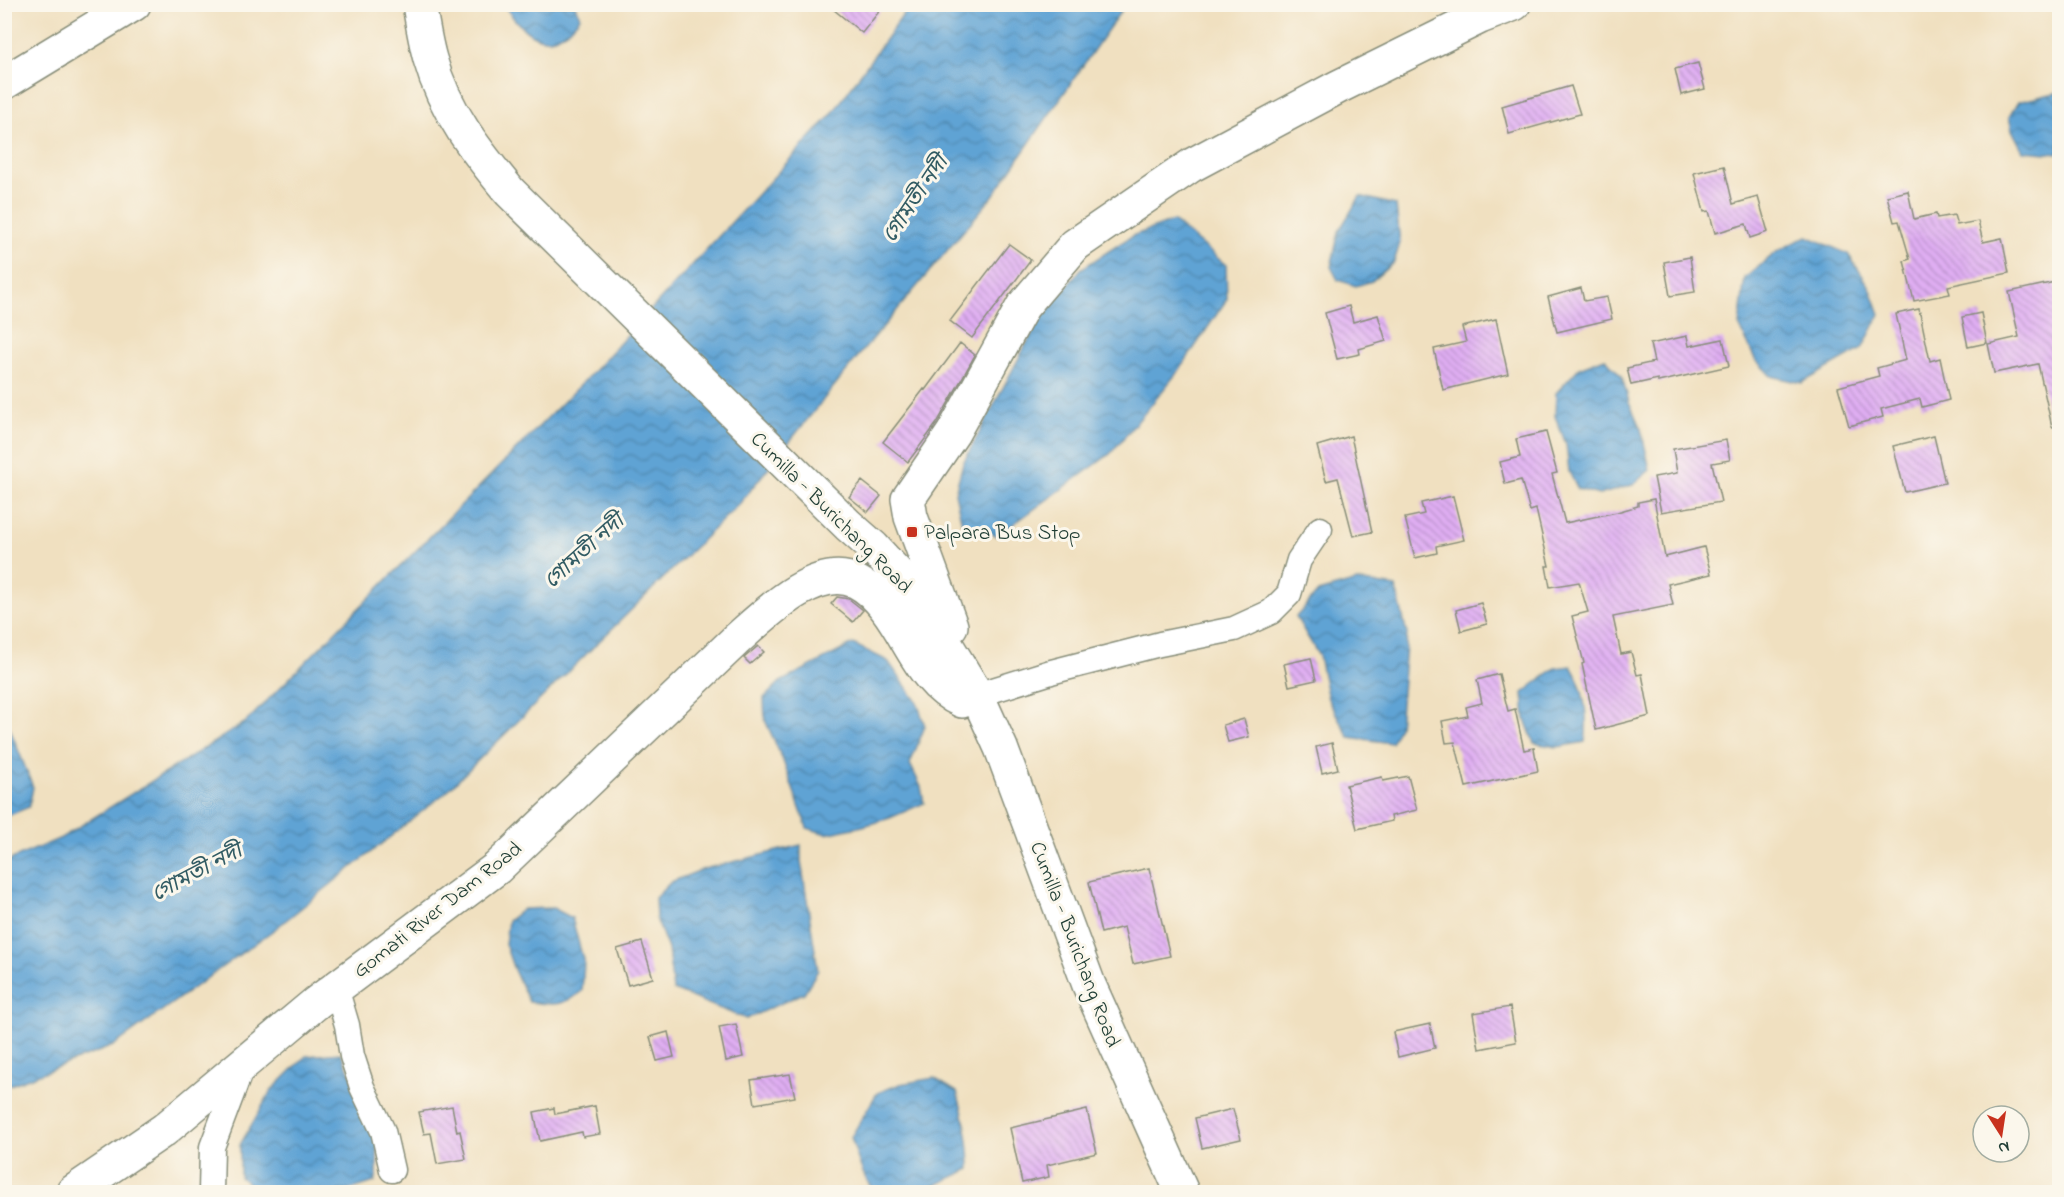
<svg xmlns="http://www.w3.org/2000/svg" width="2064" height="1197" viewBox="0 0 2064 1197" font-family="'Indie Flower','Noto Sans Bengali',sans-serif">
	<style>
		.water { fill: url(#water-waves); stroke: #3f7084; stroke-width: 1.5 }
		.building { fill: url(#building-back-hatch) }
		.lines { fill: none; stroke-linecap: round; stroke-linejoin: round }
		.street-casing { stroke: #888e7a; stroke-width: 27 }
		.secondary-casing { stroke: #888e7a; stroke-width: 36 }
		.street { stroke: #fff; stroke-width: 24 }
		.secondary { stroke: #fff; stroke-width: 33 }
		.poi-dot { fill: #c8321e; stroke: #fbf7ec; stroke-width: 2 }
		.labels { text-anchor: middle; stroke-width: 6; stroke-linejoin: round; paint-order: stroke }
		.street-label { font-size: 21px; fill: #1f3d34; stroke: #fbf7ec }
		.poi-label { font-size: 21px; fill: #1f3d34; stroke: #fbf7ec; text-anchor: start }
		.water-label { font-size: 22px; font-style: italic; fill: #325c64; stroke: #fbf7ec }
	</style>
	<defs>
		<pattern id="water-waves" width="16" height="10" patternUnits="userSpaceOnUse" patternTransform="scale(1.5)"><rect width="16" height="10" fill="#5fa3d4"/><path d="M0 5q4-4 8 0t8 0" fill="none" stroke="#4e86ad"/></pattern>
		<pattern id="building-back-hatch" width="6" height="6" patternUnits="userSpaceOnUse" patternTransform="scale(1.5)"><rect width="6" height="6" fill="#e0aef3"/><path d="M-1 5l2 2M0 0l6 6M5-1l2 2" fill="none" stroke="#b58fc6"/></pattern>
	</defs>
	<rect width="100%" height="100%" fill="#fbf7ec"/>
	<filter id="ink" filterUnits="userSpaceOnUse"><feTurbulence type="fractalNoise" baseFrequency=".0167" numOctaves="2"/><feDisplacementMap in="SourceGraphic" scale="12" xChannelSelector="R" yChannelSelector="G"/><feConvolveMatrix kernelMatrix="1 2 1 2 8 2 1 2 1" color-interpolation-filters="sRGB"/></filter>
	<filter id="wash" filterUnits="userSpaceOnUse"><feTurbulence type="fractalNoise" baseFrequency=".008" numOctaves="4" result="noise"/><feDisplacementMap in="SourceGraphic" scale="24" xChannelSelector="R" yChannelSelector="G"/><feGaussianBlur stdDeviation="1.35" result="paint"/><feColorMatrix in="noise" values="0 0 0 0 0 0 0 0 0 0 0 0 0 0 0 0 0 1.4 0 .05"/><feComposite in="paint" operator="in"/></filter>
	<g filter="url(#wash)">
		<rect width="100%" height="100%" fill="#f0e0c0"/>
		<path class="water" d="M504,5H575L580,17C550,56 526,38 504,5Z
			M910,5H1125L992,197L856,359L740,503L445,793L275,929L113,1046L5,1087V862L61,838L246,722L594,371L832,114Z
			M2059,92V154L2023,151L2012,130L2009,117L2018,102Z
			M1360,196L1396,205L1400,243L1394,262L1372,281L1356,286L1338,280L1331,267L1339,231Z
			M1173,221L1226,265L1227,299L1180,369L1147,410L1110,454L997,536L962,524L955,493L963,463L1038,322L1081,269L1132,236Z
			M1807,236L1848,254L1870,287L1880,314L1862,349L1802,383L1771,376L1755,359L1739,325L1745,278L1778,251Z
			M1605,358L1622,377L1629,402L1641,429L1650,470L1632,485L1599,495L1578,489L1569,472L1566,444L1555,416L1556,393L1579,368Z
			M1357,581L1396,587L1407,634L1399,727L1391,743L1349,737L1328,699L1319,656L1296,617L1318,592Z
			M853,644L888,661L917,702L925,726L910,764L921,787L924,803L890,818L863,826L826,834L807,828L782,758L765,720L764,698L780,682Z
			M1571,666C1584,687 1589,717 1585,742L1557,747L1534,743L1525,719L1523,693L1555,668Z
			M4,714L33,787L29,807L5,817Z
			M801,845V861L818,970L804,993L746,1019L673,990L668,949L656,918L655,898L671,882L704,869Z
			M553,908L572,918L584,963L582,991C563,1007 552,1005 529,1002L514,970L505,944L508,921L523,909Z
			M341,1053L378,1133L377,1174L375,1182L343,1192H260L240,1177V1145L271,1091L306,1056Z
			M934,1078L957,1092C965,1118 970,1141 970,1169L920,1192H875C862,1177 857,1156 851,1137L877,1093L900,1084Z"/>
		<g id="blocks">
			<path class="building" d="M827,4H885L862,33Z
				M1698,63L1705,89L1681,95L1675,69Z
				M1571,86L1580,114L1509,134L1502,106Z
				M1724,166L1733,204L1758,197L1768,232L1750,238L1746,224L1715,233L1709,211L1704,212L1694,173Z
				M1908,191L1914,219L1936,214L1937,218L1954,215L1957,225L1978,221L1983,242L2002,238L2009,273L1948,286L1950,294L1914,301L1904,261L1910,259L1899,221L1894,222L1887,196Z
				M1009,244L1031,260L972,338L950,321Z
				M1690,257L1695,292L1670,296L1664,262Z
				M2055,282L2060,304V330L2056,331L2060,349V426L2052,427L2038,364L1994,373L1988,344L2019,337L2009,292Z
				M1581,288L1584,301L1607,297L1612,319L1557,332L1548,297Z
				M1349,306L1353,322L1378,315L1386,341L1359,349L1360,354L1337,359L1325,313Z
				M1919,309L1930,361L1940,358L1949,400L1922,407L1920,399L1881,409L1883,417L1849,426L1838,387L1879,376L1877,368L1906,360L1896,314Z
				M1981,313L1987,343L1968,347L1962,317Z
				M1496,319L1508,374L1443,390L1434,349L1466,342L1462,327Z
				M1687,336L1689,346L1723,339L1729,366L1658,382V379L1631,385L1627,368L1654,362L1650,344Z
				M960,343L975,355L937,423L908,462L883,442L924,389L925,390Z
				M1546,432L1557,473L1552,474L1565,523L1617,512L1638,506V502L1654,499L1665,557L1704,547L1711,574L1668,584L1673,605L1613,617L1621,654L1631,652L1637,675L1642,674L1650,716L1596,730L1582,664L1584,663L1572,616L1588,612L1579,582L1550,587L1546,566H1549L1536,509L1530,511L1521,480L1505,484L1500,462L1520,457L1516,439Z
				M1351,436L1372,532L1353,536L1338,478L1326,481L1317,446Z
				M1934,436L1945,483L1905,492L1893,446Z
				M1726,440L1730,460L1712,463L1721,502L1661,512L1654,477L1677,473L1673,449Z
				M862,481L881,496L868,512L849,497Z
				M1453,496L1464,540L1436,546L1437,553L1415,558L1405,518L1424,514L1421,503Z
				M837,597L849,599L863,610L853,622L831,604Z
				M1481,603L1487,624L1461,631L1456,610Z
				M758,646L764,652L750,664L744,658Z
				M1311,658L1316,680L1289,686L1284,664Z
				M1499,674L1508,711L1515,709L1524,750L1534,748L1538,771L1466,787L1455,742L1446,743L1442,721L1468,716L1466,707L1482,703L1477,680Z
				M1244,719L1249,737L1228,742L1223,725Z
				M1332,743L1338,769L1322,773L1316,747Z
				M1408,776L1417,810L1391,816L1392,821L1357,829L1346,785L1382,777L1383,781Z
				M1149,868L1170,956L1133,964L1124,927L1101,933L1089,882Z
				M642,942L653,978L628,985L617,949Z
				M1510,1007L1516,1042L1479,1049L1473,1013Z
				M736,1024L743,1057L726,1061L719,1027Z
				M1430,1024L1435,1048L1398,1057L1393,1032Z
				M668,1032L674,1057L657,1061L650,1037Z
				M790,1074L795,1097L755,1104L751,1080Z
				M452,1106L457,1132L460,1131L466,1159L437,1164L431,1133L424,1134L419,1112Z
				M595,1106L600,1134L583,1137L582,1132L540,1141L534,1112L554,1108L555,1114Z
				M1233,1109L1241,1139L1202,1148L1195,1118Z
				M1087,1110L1097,1153L1047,1165L1049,1177L1022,1183L1010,1128Z"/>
		</g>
	</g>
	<g filter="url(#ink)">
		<use href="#blocks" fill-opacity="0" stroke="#888e7a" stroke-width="1.5"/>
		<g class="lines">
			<defs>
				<path id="street" d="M977,695L1051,672L1160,644L1234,629L1271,612L1289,594L1299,560L1320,529
					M336,988L347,1025L352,1056L362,1087L383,1131L392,1170
					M211,1192L212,1147L242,1067"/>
				<path id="secondary" d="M419,4C422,22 425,41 430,59C445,112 476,151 510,192L848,525L873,547L906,583L927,613L977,695L1001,748L1089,985L1182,1192
					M4,83L134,4
					M951,626L911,517L908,499L953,433L1023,306L1075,245L1192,165L1338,87L1480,17L1514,4
					M73,1192L164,1130L316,1003L497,868L735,641C762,617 817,561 857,582C879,593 895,620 907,641C921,665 935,689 962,701L977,695"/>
			</defs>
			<use href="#street" class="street-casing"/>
			<use href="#secondary" class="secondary-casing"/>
			<use href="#street" class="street"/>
			<use href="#secondary" class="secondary"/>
		</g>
	</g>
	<rect class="poi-dot" x="906" y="526" width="12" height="12" rx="3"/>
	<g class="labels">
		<g class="street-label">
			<text transform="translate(832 512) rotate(45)" y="7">Cumilla - Burichang Road</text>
			<text transform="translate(437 909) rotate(-38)" y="7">Gomati River Dam Road</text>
			<text transform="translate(1076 944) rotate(69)" y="7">Cumilla - Burichang Road</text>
		</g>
		<g class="poi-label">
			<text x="924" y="539">Palpara Bus Stop</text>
		</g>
		<g class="water-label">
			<text transform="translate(914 198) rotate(-56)" y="8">গোমতী নদী</text>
			<text transform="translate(583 550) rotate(-42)" y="8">গোমতী নদী</text>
			<text transform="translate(196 871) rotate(-28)" y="8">গোমতী নদী</text>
		</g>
	</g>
	<rect width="2064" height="1197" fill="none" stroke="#fbf7ec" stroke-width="24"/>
	<g transform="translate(2001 1134) rotate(168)"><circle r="28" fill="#fbf7ec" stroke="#a3ada2" stroke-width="1.5"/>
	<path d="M0-4.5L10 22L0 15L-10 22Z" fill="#c8321e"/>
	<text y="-9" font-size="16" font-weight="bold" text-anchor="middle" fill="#1f3d34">N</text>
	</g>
</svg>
